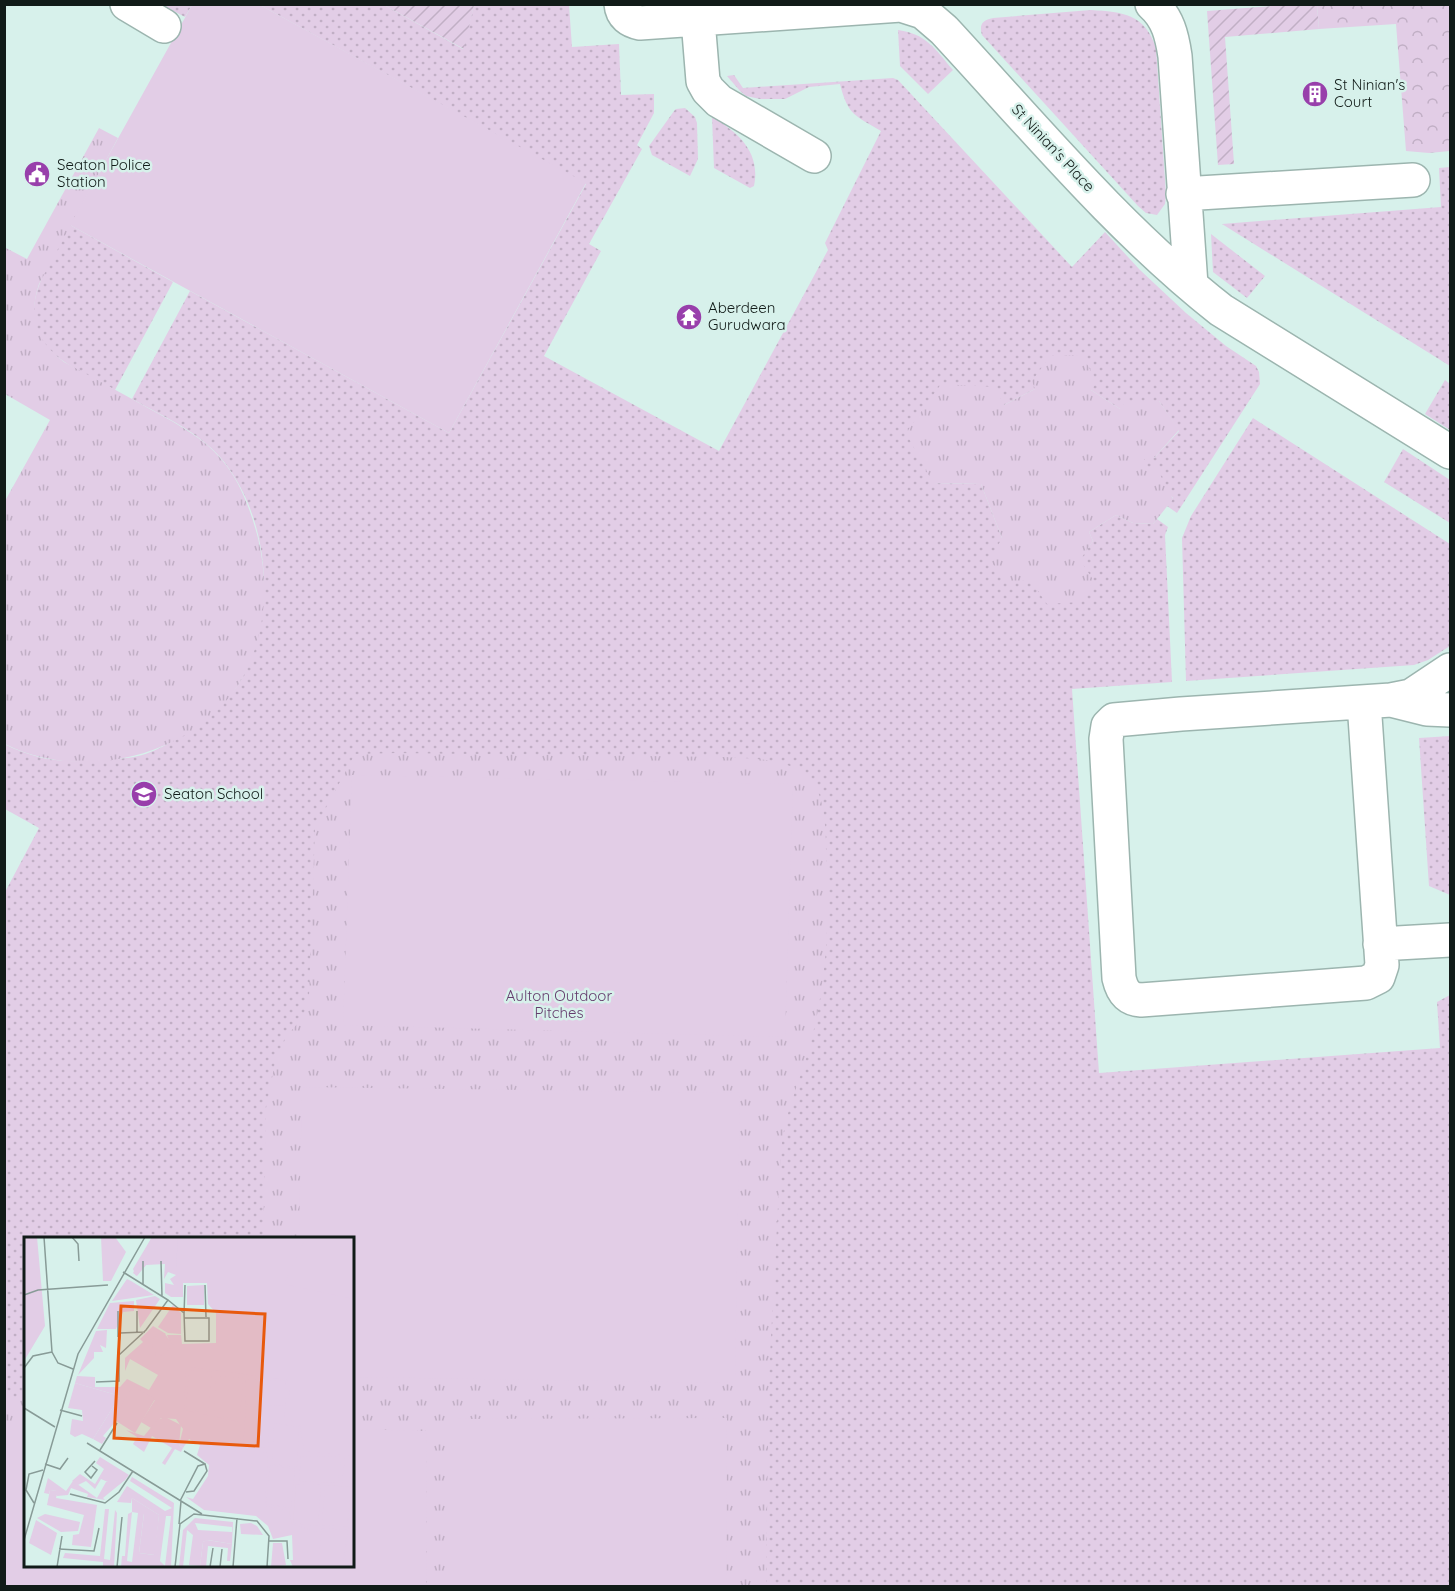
<svg xmlns="http://www.w3.org/2000/svg" width="1455" height="1591" viewBox="0 0 1455 1591" font-family="Quicksand,sans-serif">
	<style>
		.grass { fill: url(#grass-dots); fill-rule: evenodd }
		.forest { fill: url(#forest-crowns) }
		.park { fill: url(#park-tufts) }
		.garden { fill: url(#garden-furrows) }
		.pitch { fill: #e2cde6 }
		.lines { fill: none; stroke-linecap: round; stroke-linejoin: round }
		.minor-casing { stroke: #9cb5af; stroke-width: 36 }
		.minor { stroke: #fff; stroke-width: 33 }
		.labels { text-anchor: middle; stroke-width: 5; stroke-linejoin: round; paint-order: stroke }
		.poi-label { font-size: 15px; fill: #111b18; stroke: #d7f1eb; text-anchor: start }
		.street-label { font-size: 15px; fill: #111b18; stroke: #d7f1eb }
		.park-label { font-size: 15px; fill: #643c6d; stroke: #d7f1eb }
		.inset-road { fill: none; stroke: #889b97; stroke-width: 1.5 }
		.view { fill: #e8590c; fill-opacity: 0.15; stroke: #e8590c; stroke-width: 3 }
		.inset-edge { fill: none; stroke: #111b18; stroke-width: 3 }
	</style>
	<defs>
		<pattern id="grass-dots" width="8" height="8" patternUnits="userSpaceOnUse" patternTransform="scale(1.5)"><rect width="8" height="8" fill="#e2cde6"/><path d="M2 2h.1M6 6h.1" fill="none" stroke="#c1afc5" stroke-width="1.8" stroke-linecap="round"/></pattern>
		<pattern id="forest-crowns" width="20" height="18" patternUnits="userSpaceOnUse" patternTransform="scale(1.5)"><rect width="20" height="18" fill="#e2cde6"/><path d="M2 6a3 3 0 1 1 6 0M12 15a3 3 0 1 1 6 0" fill="none" stroke="#c1afc5"/></pattern>
		<pattern id="park-tufts" width="24" height="20" patternUnits="userSpaceOnUse" patternTransform="scale(1.5)"><rect width="24" height="20" fill="#e2cde6"/><path d="M3 7l-1-3M5 7V3M7 7l1-3M15 17l-1-3M17 17v-4M19 17l1-3" fill="none" stroke="#c1afc5"/></pattern>
		<pattern id="garden-furrows" width="10" height="10" patternUnits="userSpaceOnUse" patternTransform="scale(1.5)"><rect width="10" height="10" fill="#e2cde6"/><path d="M-1 1l2-2M0 10L10 0M9 11l2-2" fill="none" stroke="#c1afc5"/></pattern>
	</defs>
	<rect width="100%" height="100%" fill="#d7f1eb"/>
	<path class="grass" d="M162,5H192L185,17Z
		M260,5H384L463,49L474,5H569L572,47L619,44L621,95L654,94V113L637,145L642,149L589,244L601,251L544,356L719,451L828,250L825,243L881,131C855,115 848,116 840,84L809,87L785,99H760L746,96L740,91L727,76L734,75L743,88L893,78L898,80L1072,267L1105,232L1140,270L1186,313L1226,346L1256,366L1259,372L1260,384L1177,513L1167,506L1173,498L1144,468V458H1154L1179,431L1159,401L1120,409L1091,390L1035,389L1004,405L933,483L981,484L1002,538L1079,560L1093,541L1089,532L1116,515L1133,523L1153,524L1157,519L1168,527L1165,535L1172,682L1072,689L1099,1073L1440,1048L1437,1002L1450,995V1586H5L4,894L39,828L5,809L4,744C39,761 64,763 101,760C113,759 126,759 138,756C160,751 183,735 200,721C210,712 222,704 231,694C239,685 245,673 249,662C275,600 267,518 225,463C202,433 164,417 132,399L190,291L449,433L586,184ZM26,1238H352V1566H26Z
		M1091,10C1123,12 1145,14 1156,48L1166,195L1165,204L1157,215L1146,213L1138,206L982,35C979,25 982,20 993,18Z
		M898,30C927,34 935,49 953,70L928,94L900,66Z
		M685,108L695,117L697,123L698,159L690,176L652,155L649,146L674,111L676,109Z
		M712,117C738,132 761,152 754,186L750,188L714,168Z
		M1450,167V366L1222,224L1441,207L1439,168Z
		M70,225L173,282L115,390C95,379 72,369 55,355C9,317 49,264 70,225Z
		M1211,234L1265,276L1247,298L1213,272Z
		M1445,380L1450,384V430L1425,414Z
		M1253,418L1450,544V646L1428,660L1414,665L1186,681L1182,538L1191,516Z
		M1403,449L1450,480V523L1384,482Z
		M1450,736V895L1429,886L1419,738Z"/>
	<path class="forest" d="M1317,5H1450V151L1429,153L1406,151L1396,24L1319,29Z"/>
	<path class="park" d="M99,128L118,138L39,284C28,317 36,341 64,362C92,377 120,392 148,408C175,423 202,436 222,460C240,481 251,511 258,538C269,584 266,633 244,675C201,756 83,784 5,744V501L50,420L5,394L4,247L27,259Z
		M1082,355L1097,382L1091,390L1120,409L1125,402L1159,401L1179,430L1154,458L1144,459V468L1156,467L1173,499L1153,524L1133,523L1116,515L1089,532L1093,541L1080,560L1094,581L1080,602L1047,604L1030,580L1005,582L990,560L1002,538L981,484L933,483L906,433L941,384L995,387L1004,405L1035,389L1032,381L1050,356Z
		M396,753L724,757C754,759 793,757 813,783C825,799 826,831 826,850C830,917 827,984 809,1049C799,1083 784,1115 781,1150L769,1375L766,1586H5V1398L26,1397V1566H352V1238H263L266,1108L275,1063L286,1037L303,1017L309,996L315,828L355,754Z"/>
	<path class="garden" d="M1296,4L1317,5L1319,29L1225,37L1234,164L1218,165L1207,11Z
		M384,5H474L464,49Z"/>
	<path class="pitch" d="M192,5H260L586,183L449,433L70,225Z
		M352,775L793,784L785,1037L343,1025Z
		M302,1087L740,1093L735,1383L353,1377L352,1238H299Z
		M727,1418L726,1586H452V1419Z
		M4,1424H25L26,1566H352L353,1429L427,1431L426,1586H5Z"/>
	<g class="lines">
		<defs>
			<path id="minor" d="M127,4L164,26
				M621,4C622,16 630,21 640,23L901,5L923,12L944,30C1032,125 1119,230 1221,310L1450,452
				M1152,4C1168,18 1172,36 1175,56L1191,285
				M698,20L703,81L708,90L719,101L814,156
				M1183,194L1413,180
				M1391,700L1427,709L1450,710
				M1364,702L1382,965L1378,977L1366,983L1141,1000C1127,999 1122,991 1119,978L1106,739L1108,726L1114,720L1181,714L1391,700L1411,696L1450,670
				M1380,944L1450,940"/>
		</defs>
		<use href="#minor" class="minor-casing"/>
		<use href="#minor" class="minor"/>
	</g>
	<defs>
		<symbol id="building-disc" viewBox="-11 -11 22 22"><circle r="9.5" fill="#983fab" stroke="#d7f1eb"/><path d="M-4-6H4V6H1V3H-1V6H-4ZM-2.5-4.3h1.7v1.8h-1.7ZM.8-4.3h1.7v1.8H.8ZM-2.5-1h1.7V.8h-1.7ZM.8-1h1.7V.8H.8Z" fill="#fff"/></symbol>
		<symbol id="civic-disc" viewBox="-11 -11 22 22"><circle r="9.5" fill="#983fab" stroke="#d7f1eb"/><path d="M-.6-6.5H3V-4.5H.6V-3L4-1V1h2V6H-6V1h2V-1L-.6-3ZM-1.2 2.5V6h2.4V2.5Z" fill="#fff"/></symbol>
		<symbol id="temple-disc" viewBox="-11 -11 22 22"><circle r="9.5" fill="#983fab" stroke="#d7f1eb"/><path d="M0-6L5-2H3V0L6.5 2.5H4V6H1.5V3h-3V6H-4V2.5H-6.5L-3 0V-2H-5Z" fill="#fff"/></symbol>
		<symbol id="school-disc" viewBox="-11 -11 22 22"><circle r="9.5" fill="#983fab" stroke="#d7f1eb"/><path d="M0-5L7-2L0 1L-7-2ZM-4 1L0 2.5L4 1V4Q0 6-4 4Z" fill="#fff"/></symbol>
	</defs>
	<g fill-rule="evenodd">
		<use href="#building-disc" x="1300" y="79" width="30" height="30"/>
		<use href="#civic-disc" x="22" y="159" width="30" height="30"/>
		<use href="#temple-disc" x="674" y="302" width="30" height="30"/>
		<use href="#school-disc" x="129" y="779" width="30" height="30"/>
	</g>
	<g class="labels">
		<g class="poi-label">
			<text x="1334" y="90">St Ninian's<tspan x="1334" dy="17">Court</tspan></text>
			<text x="57" y="170">Seaton Police<tspan x="57" dy="17">Station</tspan></text>
			<text x="708" y="313">Aberdeen<tspan x="708" dy="17">Gurudwara</tspan></text>
			<text x="164" y="799">Seaton School</text>
		</g>
		<g class="street-label">
			<text transform="translate(1053 148) rotate(47)" y="5">St Ninian's Place</text>
		</g>
		<g class="park-label">
			<text x="559" y="1001">Aulton Outdoor<tspan x="559" dy="17">Pitches</tspan></text>
		</g>
	</g>
	<g transform="translate(24 1237)">
		<rect width="330" height="330" fill="#d7f1eb"/>
		<path d="M128,0H330V330H269L266,323H269L268,298L249,302L244,289L232,279L180,273L162,260L169,262L184,239L185,228L173,218L176,208L165,202L159,211L155,208L159,192L152,182L137,181L127,191L117,185L131,163L89,182L92,184L79,199L82,201L78,207L69,202L96,159L51,146L53,139L71,140V150H96L103,142L125,153L134,138L106,122L101,134V121L119,105L116,102L129,89L142,97L130,104L131,112L138,115L146,106L143,98H157L158,107L192,106V76L184,67L183,46H159V60H147L141,56V46L150,48L146,42L152,38L144,35L140,42L141,27L122,28L113,39L109,36ZM131,59L136,62L116,91L112,63ZM149,68L157,76V97L144,96L134,90ZM83,93L82,111L76,108L79,115H70V121L54,138L72,94ZM24,241L42,254L49,244L73,261L82,245L101,243L79,261L81,263L63,260L64,257L47,251L44,258L33,259V254L26,253L25,257L20,256ZM108,261L135,278L131,318L115,316L120,277L108,275ZM227,286L233,289L239,298L217,297L216,287ZM183,303L208,307L206,324H203L204,311L184,309L182,330H164L176,329L179,305ZM249,306H258L262,328L247,330Z" fill="#e2cde6"/>
		<path d="M128,0H154L152,30L140,24L122,28L112,39L109,32ZM103,42L107,44L130,58L88,64ZM110,64V74L99,75L92,92H73L86,66Z" fill="#e2cde6"/>
		<path d="M0,0H13L21,89L0,124ZM77,0H91L102,15L87,44H79ZM282,0H330V62L260,47ZM134,96L141,97L150,109L133,121L127,105ZM167,130L263,143L266,154L260,179L276,189L280,214L330,219L321,330H293V295L268,287L265,274L241,269L244,216L217,211L216,185L160,173L162,135ZM141,180L157,188L155,208L159,211L157,215L151,212L141,228L138,226L148,211L128,199L120,215L109,207L113,200L102,193L120,199L133,183Z" fill="#e2cde6"/>
		<path d="M180,48V68H163V49ZM51,146L96,159L69,202L58,197L51,200L46,197L48,182L59,184L58,173L44,171ZM76,220L105,238L101,243L93,249L77,242L71,252L62,244L54,248L48,244L56,237L71,247L80,232L72,226ZM108,240L150,266L147,330H97L98,319H101L104,277L108,275L103,324L108,325L114,276H120L115,316L130,318L135,278L108,261L107,266L93,265L103,249L141,274L148,271L106,244ZM142,279H147L141,329L136,324ZM26,253L34,254L32,261L73,268L67,310L48,308L49,298L55,297L60,278L23,268ZM81,272H85L80,322L86,323L91,273L93,276L90,330H79V325L39,321L41,316L76,319ZM21,277L56,285L54,294L37,295L13,281ZM171,281L209,285L208,307L184,303L179,305L176,329L165,328L169,298L163,293L159,330H155L159,293ZM171,286L208,290V295L174,293ZM12,283L33,296L27,318L5,306Z" fill="#e2cde6" fill-rule="evenodd"/>
		<path d="M165,133L188,135L184,175L162,173ZM192,139L219,141L216,181L190,179ZM222,142L262,144L261,169L221,167ZM109,149L131,162L111,196L89,182ZM222,169L246,171L244,211L219,210ZM250,186L275,190L273,230L248,227ZM277,219L317,220L314,246L275,244ZM321,221H330V246H318ZM246,228L271,232L267,271L242,267ZM272,247L297,248L294,289L269,286ZM301,248L327,250L323,290L298,288ZM298,291L323,293L319,330L294,329Z" fill="#e2cde6"/>
		<path class="inset-road" d="M20,0L28,115L34,126L49,132M48,0L54,7L55,24M119,24V48M137,24L138,59M181,48L182,80M0,58L14,53L84,48M144,63L160,76L161,104H185V81H160M94,74V100M113,74V95M160,78L161,48M94,119L96,96L121,95M0,131L9,119L28,115M72,145L95,144V118L122,93L144,63L99,35M0,171L31,190M36,173L58,179M63,206L178,277M76,213L93,186M160,214L181,227M21,227L36,232L44,221M68,229L73,233L67,241L61,235L71,224M46,257L81,266L95,255L109,234M156,264L174,229L181,227L183,234L170,254L162,255M10,266L2,253L5,237L19,233M155,287L157,264M0,303L54,117L121,0M245,304H263L264,322M35,312L70,314L75,291M33,330L38,299M93,330L98,280M151,330L156,287L170,277L233,284L245,299L243,330M186,330L189,311M196,330L198,312M209,330L213,281"/>
		<path class="view" d="M97,69L241,77L234,209L90,201Z"/>
		<rect width="330" height="330" class="inset-edge"/>
	</g>
	<rect width="1455" height="1591" fill="none" stroke="#111b18" stroke-width="12"/>
</svg>
